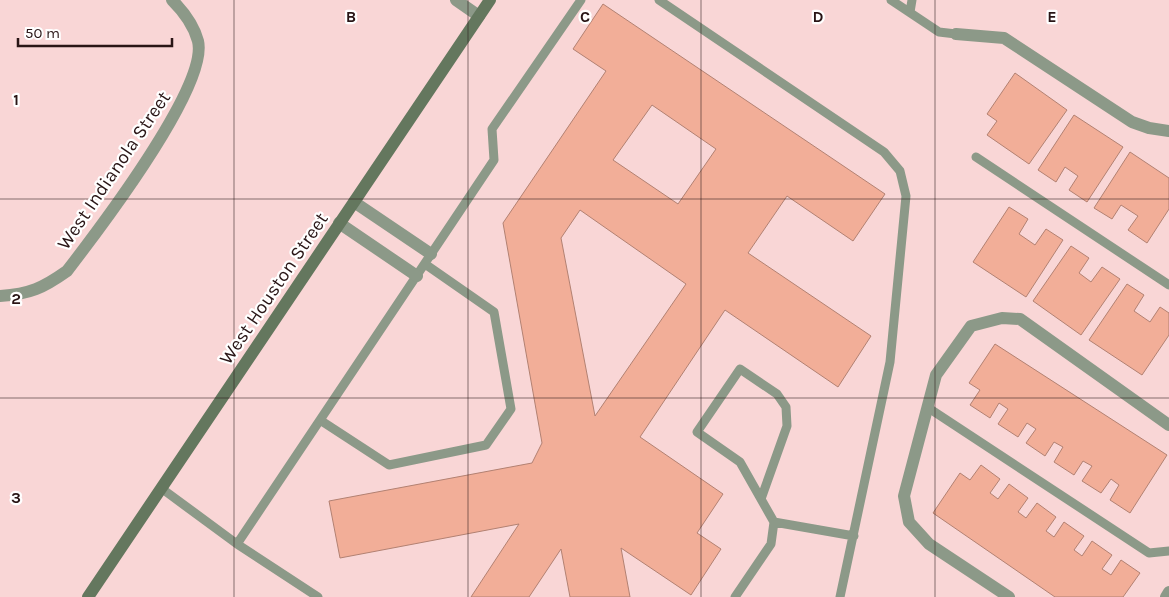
<svg xmlns="http://www.w3.org/2000/svg" width="1169" height="597" viewBox="0 0 1169 597" font-family="Karla,sans-serif">
	<style>
		.building { fill: #f2ae98; stroke: #b28172; fill-rule: evenodd }
		.lines { fill: none; stroke-linecap: round; stroke-linejoin: round }
		.service { stroke: #8c9988; stroke-width: 9 }
		.minor { stroke: #8c9988; stroke-width: 12 }
		.secondary { stroke: #64775e; stroke-width: 12 }
		.grid { fill: none; stroke: #291516; stroke-width: 1; stroke-opacity: 0.55 }
		.labels { text-anchor: middle; stroke-width: 4.5; stroke-linejoin: round; paint-order: stroke }
		.street-label { font-size: 19px; fill: #291516; stroke: #fff }
		.grid-label { font-size: 16px; text-anchor: middle; font-weight: bold; fill: #291516; stroke: #fff; stroke-width: 4.5; stroke-linejoin: round; paint-order: stroke }
	</style>
	<rect width="100%" height="100%" fill="#f9d6d6"/>
	<path class="building" d="M603,4L885,194L853,241L787,196L748,253L871,336L838,387L725,310L640,437L723,494L697,533L721,549L691,595L621,548L630,597H570L561,549L529,597H471L519,524L340,558L329,501L532,463L542,443L503,223L606,71L573,49ZM652,105L716,149L678,204L613,160ZM580,210L686,284L595,416L561,238Z
		M1015,73L1067,110L1029,164L987,135L997,121L987,114Z
		M1074,115L1123,147L1087,202L1069,190L1078,176L1065,167L1056,182L1038,170Z
		M1130,152L1169,178V209L1147,243L1128,230L1138,216L1121,205L1112,219L1094,208Z
		M1009,207L1028,219L1019,234L1035,245L1046,229L1063,240L1026,297L973,262Z
		M1071,246L1089,258L1079,273L1091,282L1102,267L1120,279L1081,335L1033,301Z
		M1127,284L1144,295L1134,311L1150,322L1160,307L1169,313V335L1142,375L1089,340Z
		M995,344L1167,455L1130,513L1110,500L1119,485L1111,479L1101,493L1082,481L1092,466L1083,461L1074,475L1054,462L1063,447L1054,442L1045,456L1026,443L1036,429L1027,423L1018,437L998,424L1008,409L999,403L990,418L970,405L980,390L969,383Z
		M981,465L1000,479L990,493L998,499L1009,484L1028,498L1018,512L1026,518L1037,503L1056,517L1046,531L1054,537L1064,522L1084,536L1074,550L1082,556L1092,541L1112,555L1102,569L1111,575L1121,560L1140,573L1123,597H1055L933,513L960,473L970,480Z"/>
	<g class="lines">
		<path class="service" d="M659,0L884,152L900,171L906,196L890,362L840,597
			M891,0L939,32L956,34
			M910,12L912,0
			M976,157L1169,285
			M927,407L1149,553L1169,551
			M320,420L389,465L486,445L511,409L494,312L425,264
			M161,488L237,544L318,597
			M774,522L854,536
			M237,544L494,160L492,129L581,0
			M735,597L771,544L774,522L740,462L697,432L740,369L777,394L786,407L787,426L761,499"/>
		<path class="minor" d="M456,0L479,16
			M956,34L1004,38L1132,122L1149,128L1169,131
			M354,202L431,254
			M339,223L417,276
			M0,296C30,294 43,288 67,271C97,232 209,86 198,41C194,26 183,11 172,0
			M1009,597L929,544L909,522L904,496L936,375L971,326L1002,318L1020,319L1169,425
			M1166,597L1169,592"/>
		<path class="secondary" d="M88,597L490,0"/>
	</g>
	<path class="grid" d="M234,0V597M468,0V597M701,0V597M935,0V597M0,199H1169M0,398H1169"/>
	<g class="labels">
		<g class="street-label">
			<text transform="translate(113 170) rotate(-56)" y="7">West Indianola Street</text>
			<text transform="translate(273 288) rotate(-56)" y="7">West Houston Street</text>
		</g>
	</g>
	<g class="grid-label">
		<text x="351" y="22">B</text>
		<text x="585" y="22">C</text>
		<text x="818" y="22">D</text>
		<text x="1052" y="22">E</text>
		<text x="16" y="105">1</text>
		<text x="16" y="304">2</text>
		<text x="16" y="503">3</text>
	</g>
	<path d="M18 38v8h154v-8" fill="none" stroke="#291516" stroke-width="2.5"/>
	<text x="25" y="38" font-size="15" fill="#291516" stroke="#ffffff" stroke-width="4" paint-order="stroke">50 m</text>
</svg>
